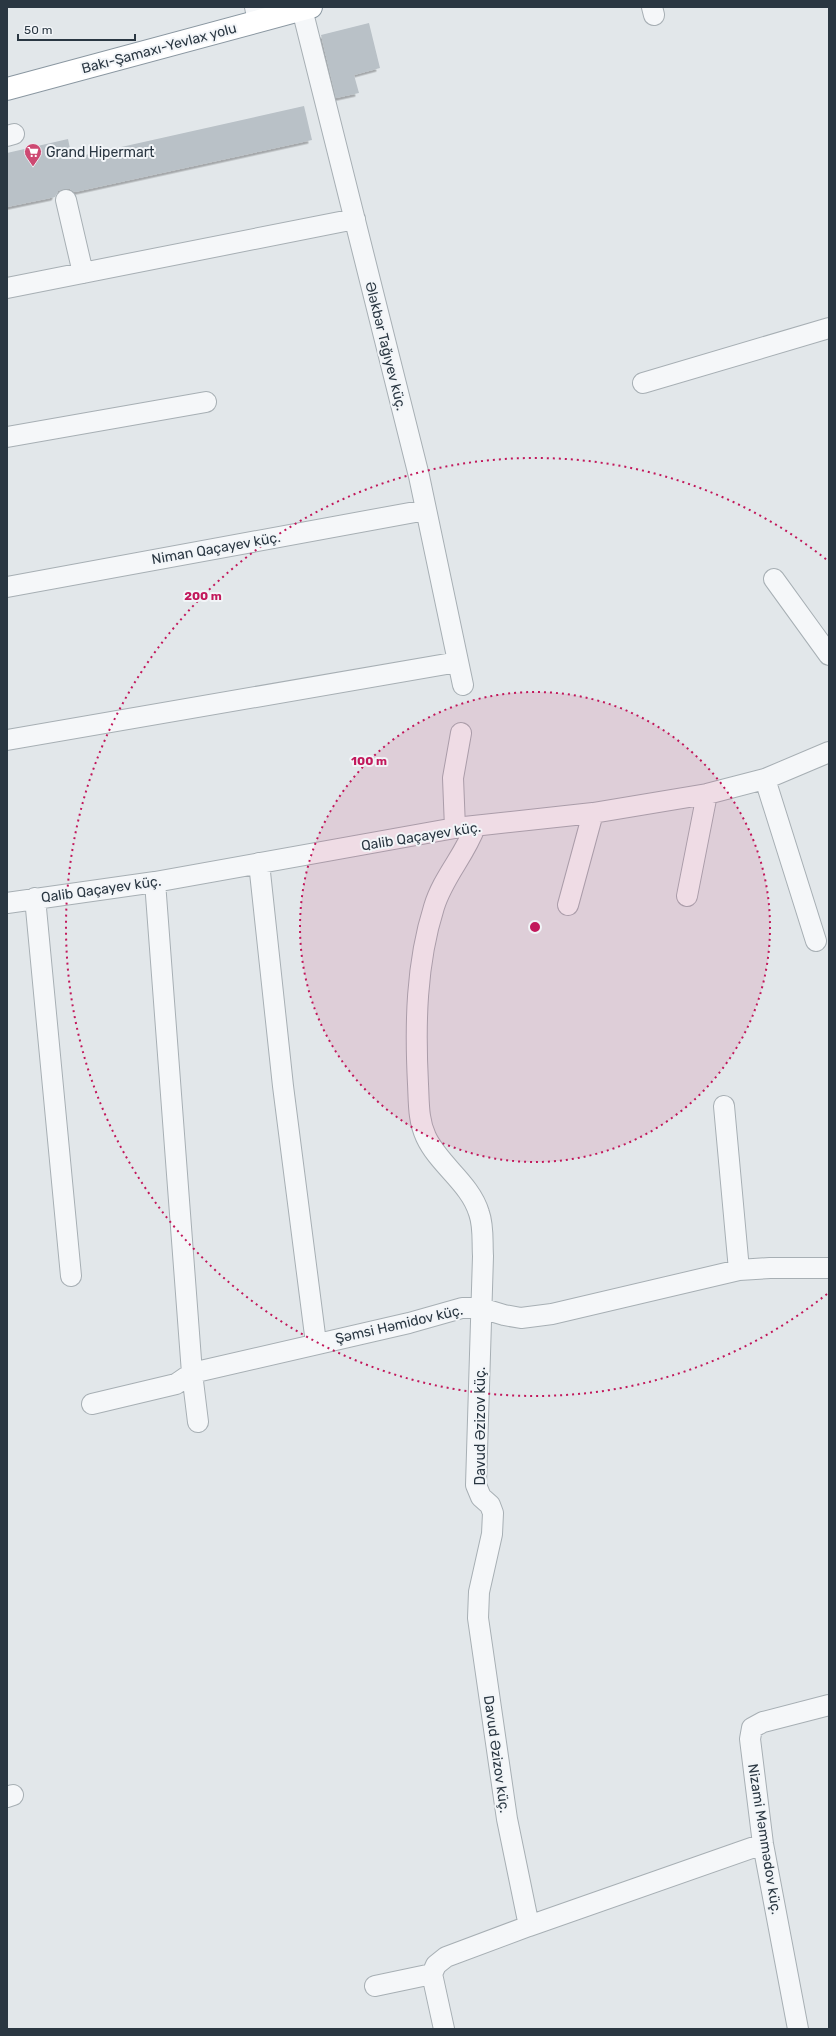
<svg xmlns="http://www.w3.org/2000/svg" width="836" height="2036" viewBox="0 0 836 2036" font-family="Rubik,sans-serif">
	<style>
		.building { fill: #b9c1c7; filter: url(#shadow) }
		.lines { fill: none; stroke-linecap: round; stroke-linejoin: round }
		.minor-casing { stroke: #a7afb4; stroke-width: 22 }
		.highway-casing { stroke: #8a97a1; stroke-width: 24 }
		.minor { stroke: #f5f7f9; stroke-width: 20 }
		.highway { stroke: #fff; stroke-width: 22 }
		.ring { fill: none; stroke: #c2185b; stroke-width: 2; stroke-dasharray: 2 4 }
		.labels { text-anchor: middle; stroke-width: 4; stroke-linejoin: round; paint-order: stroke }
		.street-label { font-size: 14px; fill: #2a3742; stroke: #f2f5f8 }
		.poi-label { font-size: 14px; fill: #2a3742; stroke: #f2f5f8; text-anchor: start }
		.centre { fill: #c2185b; stroke: #f2f5f8; stroke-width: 2 }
		.ring-label { font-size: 12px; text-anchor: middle; font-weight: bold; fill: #c2185b; stroke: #f2f5f8; stroke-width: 4; stroke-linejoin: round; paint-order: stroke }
	</style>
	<defs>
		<filter id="shadow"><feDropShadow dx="-3.5" dy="3.5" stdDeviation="0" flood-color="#0004"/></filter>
	</defs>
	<rect width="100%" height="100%" fill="#e2e7ea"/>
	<path class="building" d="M369,23L380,68L354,75L359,93L336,98L321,35Z
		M304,106L312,140L75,192L70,189H64L58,191L55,197L7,207V153L68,139L72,158Z"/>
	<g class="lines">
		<defs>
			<path id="minor" d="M255,7L258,21
				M652,7L654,15
				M302,9L419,476L463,685
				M7,136L14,134
				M66,200L83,273
				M7,288L355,219
				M643,383L829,328
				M7,437L206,402
				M774,579L829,655
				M7,587L426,510
				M7,740L458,662
				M765,779L816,941
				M455,828L453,778L461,733
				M259,863L283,1086L316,1343
				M155,882L192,1373L198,1422
				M687,896L707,794
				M35,898L71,1276
				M7,903L155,882L455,828L593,813L707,794L765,779L829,752
				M568,905L593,813
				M724,1106L739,1270
				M92,1404L176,1384L192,1373L409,1323L462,1308H481L504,1315L521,1318L552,1314L739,1270L770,1268H829
				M7,1797L13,1795
				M529,1926L763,1844
				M375,1986L432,1974
				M444,2029L432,1974L436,1965L446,1957L529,1926L507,1819L478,1618L479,1592L492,1534L493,1513L490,1505L481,1497L476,1485L483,1256C482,1242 484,1227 479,1213C470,1183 439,1165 426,1137C418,1120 419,1102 418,1084C415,1025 416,964 434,907C443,877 465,855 475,827
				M798,2029L763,1844L750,1739L752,1728L763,1722L829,1705"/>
			<path id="highway" d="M7,89L311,7"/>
		</defs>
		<use href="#minor" class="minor-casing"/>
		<use href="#highway" class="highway-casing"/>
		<use href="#minor" class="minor"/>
		<use href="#highway" class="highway"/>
	</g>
	<circle cx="535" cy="927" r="235" fill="#c2185b" fill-opacity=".12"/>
	<g class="ring">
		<circle cx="535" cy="927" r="235"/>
		<path d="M827 1294A469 469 0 1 1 827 560"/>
	</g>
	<defs>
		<symbol id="supermarket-pin" viewBox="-11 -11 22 30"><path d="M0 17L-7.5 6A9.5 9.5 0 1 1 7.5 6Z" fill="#cd4972" stroke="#f2f5f8"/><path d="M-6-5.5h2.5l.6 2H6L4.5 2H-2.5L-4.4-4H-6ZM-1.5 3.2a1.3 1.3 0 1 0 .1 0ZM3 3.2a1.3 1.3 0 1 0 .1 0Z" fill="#fff"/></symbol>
	</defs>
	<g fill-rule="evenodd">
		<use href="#supermarket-pin" x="23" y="142" width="20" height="27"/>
	</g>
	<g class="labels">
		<g class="street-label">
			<text transform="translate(159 48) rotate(-15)" y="5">Bakı-Şamaxı-Yevlax yolu</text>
			<text transform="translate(386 346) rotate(76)" y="5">Ələkbər Tağıyev küç.</text>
			<text transform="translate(216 548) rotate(-10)" y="5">Niman Qaçayev küç.</text>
			<text transform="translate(421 836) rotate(-9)" y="5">Qalib Qaçayev küç.</text>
			<text transform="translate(101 889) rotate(-8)" y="5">Qalib Qaçayev küç.</text>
			<text transform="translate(399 1324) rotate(-13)" y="5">Şəmsi Həmidov küç.</text>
			<text transform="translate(480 1426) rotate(-90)" y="5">Davud Əzizov küç.</text>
			<text transform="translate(497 1754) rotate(82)" y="5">Davud Əzizov küç.</text>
			<text transform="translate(765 1839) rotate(81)" y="5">Nizami Məmmədov küç.</text>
		</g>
		<g class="poi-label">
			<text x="46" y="157">Grand Hipermart</text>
		</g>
	</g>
	<circle cx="535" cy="927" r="6" class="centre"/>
	<g class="ring-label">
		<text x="203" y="600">200 m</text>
		<text x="369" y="765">100 m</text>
	</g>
	<rect width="836" height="2036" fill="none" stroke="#2a3742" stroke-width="16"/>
	<path d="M18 34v6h117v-6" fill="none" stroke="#2a3742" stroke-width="2"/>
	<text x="24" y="34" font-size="12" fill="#2a3742" stroke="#f2f5f8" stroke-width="3" paint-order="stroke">50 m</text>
</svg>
